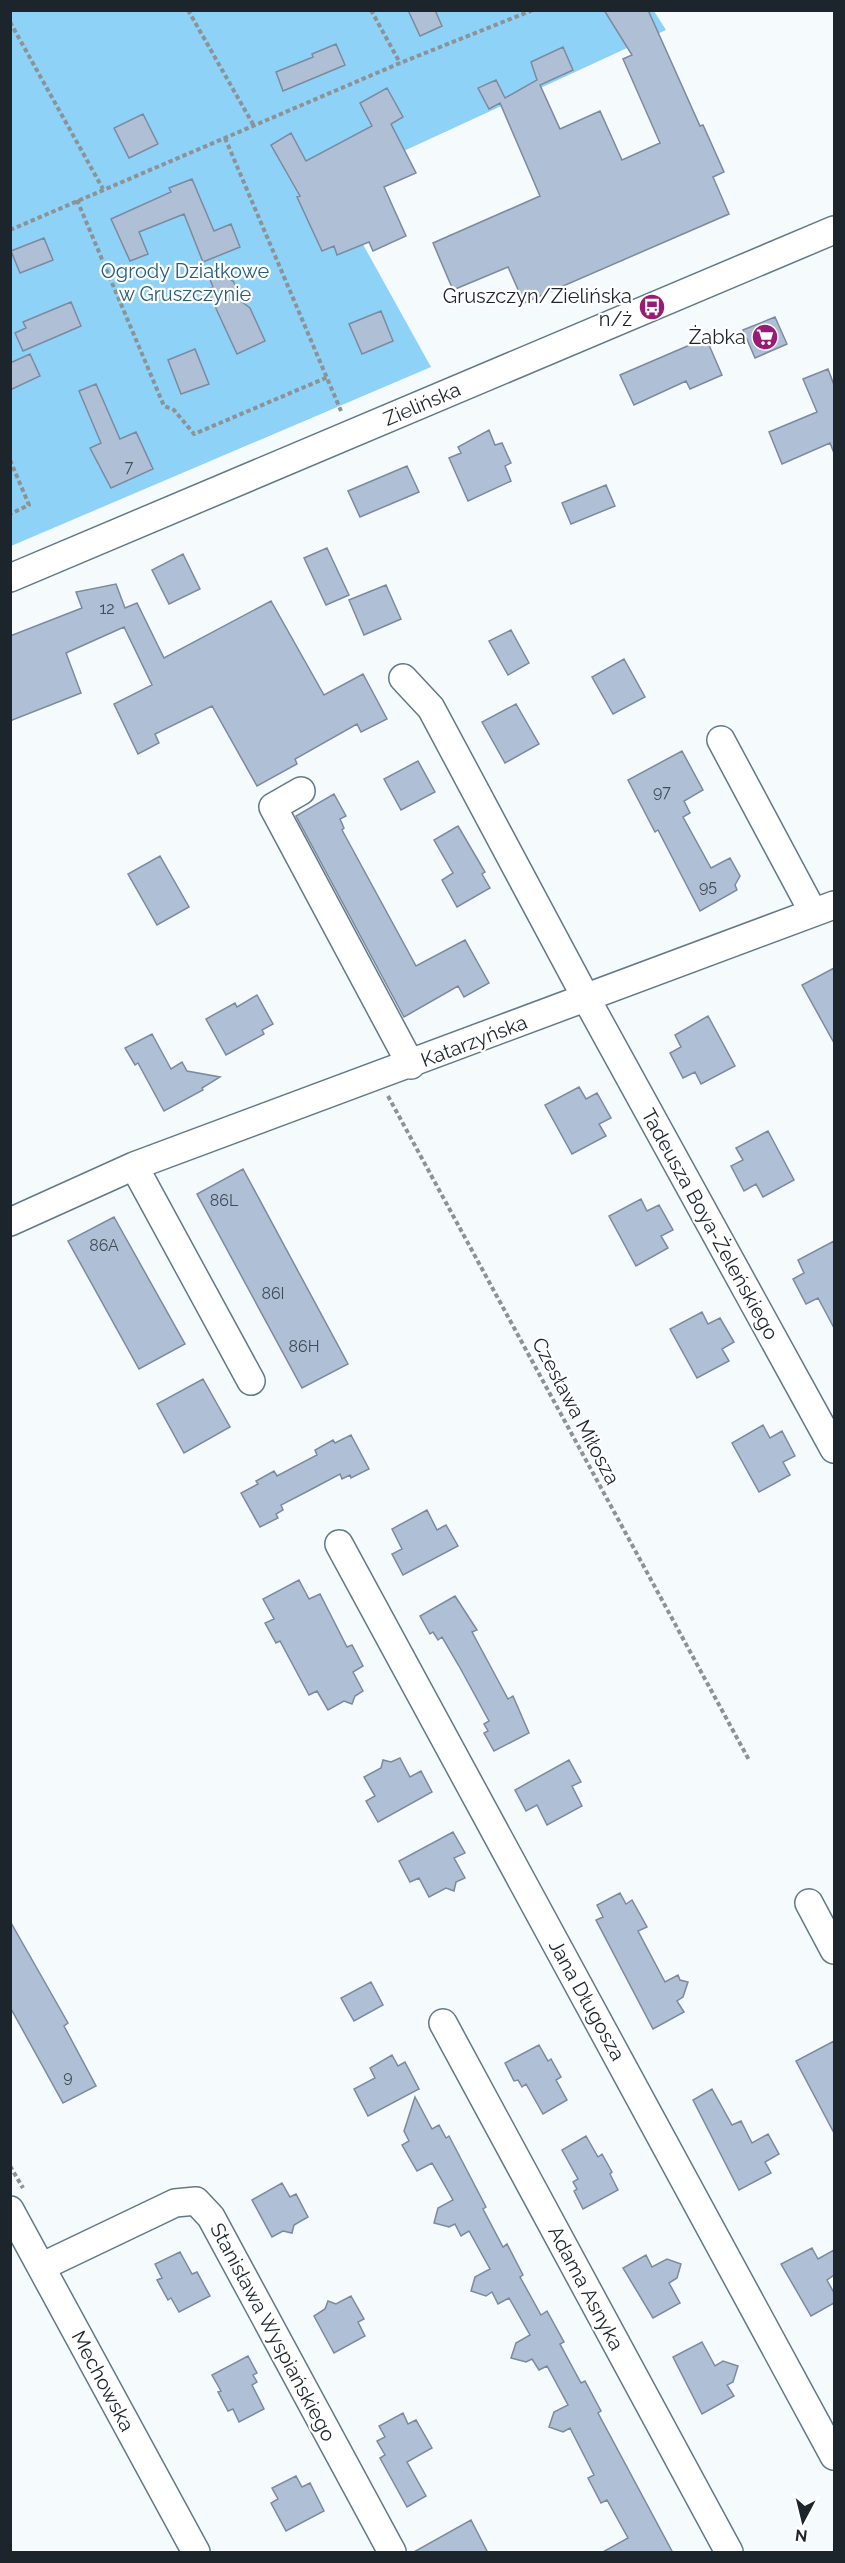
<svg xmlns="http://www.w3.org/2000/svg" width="845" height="2563" viewBox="0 0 845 2563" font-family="Raleway,sans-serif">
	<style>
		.green { fill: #8fd2f8 }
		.building { fill: #afbfd6; stroke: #7b8a9f; stroke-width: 1.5 }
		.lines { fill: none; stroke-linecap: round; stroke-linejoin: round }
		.minor-casing { stroke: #617988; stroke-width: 30 }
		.path { stroke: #8b9397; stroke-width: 4; stroke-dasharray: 4.5 3; stroke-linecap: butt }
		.minor { stroke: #fff; stroke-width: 27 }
		.labels { text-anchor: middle; stroke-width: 4.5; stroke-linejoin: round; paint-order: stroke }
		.number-label { font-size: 16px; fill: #404c56 }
		.park-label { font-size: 20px; fill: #265d7a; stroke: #fff }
		.poi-label { font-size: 20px; fill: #1b252b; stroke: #fff; text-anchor: end }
		.street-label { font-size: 20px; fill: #1b252b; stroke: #fff }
	</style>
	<rect width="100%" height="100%" fill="#f5fafd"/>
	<path class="green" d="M11,11H654L666,30L330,185L431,367L11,546Z"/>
	<path class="building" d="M408,10H435L442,26L420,36Z
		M604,10H648L700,126L703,125L724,172L713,177L729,214L524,303L508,267L453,290L433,243L540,196L500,103L489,109L478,88L496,80L505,98L537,80L531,62L563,47L573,70L540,85L560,129L600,111L622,160L660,143L623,59L632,55Z
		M336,44L345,65L283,91L276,72L313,57L312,54Z
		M387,88L403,117L391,124L416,173L384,187L406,236L373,251L369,242L337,255L334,246L322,251L297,197L300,196L271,145L291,133L306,161L372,126L360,103Z
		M143,114L158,144L129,158L114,128Z
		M192,179L214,231L231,224L240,247L203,262L184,214L139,232L148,254L130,261L111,219L171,192L169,188Z
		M44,238L53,260L20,273L11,251Z
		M206,269L233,281L239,292L237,298L250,308L265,341L237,354L207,289L213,287Z
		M71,302L81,326L23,351L15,333L26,328L23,322Z
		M381,311L393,341L362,354L349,324Z
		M775,317L787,344L755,358L743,330Z
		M706,338L722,375L690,389L686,381L634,405L620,375Z
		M195,349L209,384L181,394L168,360Z
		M30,354L40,376L10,390V363Z
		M828,369L834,385V453L830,443L782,464L769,432L817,412L803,379Z
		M96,384L120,439L136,432L153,469L111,488L90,448L101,443L79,391Z
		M489,430L495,445L502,443L511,463L505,466L511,481L468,501L449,458L461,453L458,447Z
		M407,466L419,492L360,517L348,491Z
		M606,485L615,506L571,524L562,503Z
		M327,548L349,595L326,605L304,558Z
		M183,554L200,589L169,604L152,570Z
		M116,584L125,608L137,603L164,658L271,601L324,695L363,674L387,719L361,732L357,724L295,759L297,764L257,786L212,706L155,734L159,743L138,754L114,704L152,685L124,627L66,653L81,693L10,721V636L82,608L76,592Z
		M386,585L401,619L364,635L349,600Z
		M511,630L529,663L508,675L489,641Z
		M624,659L645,697L613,714L592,677Z
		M516,704L539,744L505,763L482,722Z
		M682,751L703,790L684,801L690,813L683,817L711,868L730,858L740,876L735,885L737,890L700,911L658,830L655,832L628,780Z
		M418,761L435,792L401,810L384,779Z
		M334,794L346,816L340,819L344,828L342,830L416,966L465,940L489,983L464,997L458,986L404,1017L296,816Z
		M458,826L485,872L482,874L490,888L457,907L442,880L453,873L434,840Z
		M160,856L189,907L157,925L128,874Z
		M834,968V1043L802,985Z
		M257,995L273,1024L262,1030L264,1034L226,1055L206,1019L235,1003L237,1007Z
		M708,1016L735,1066L701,1084L695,1072L683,1078L670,1053L681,1047L675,1035Z
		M152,1034L171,1069L182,1062L187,1071L220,1077L202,1088L203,1090L164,1111L138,1063L135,1065L125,1048Z
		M579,1087L586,1099L597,1093L611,1118L599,1124L606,1136L572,1154L545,1105Z
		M768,1131L794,1180L763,1197L756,1184L744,1191L731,1166L743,1160L736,1148Z
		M243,1169L348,1364L302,1388L197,1194Z
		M641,1199L647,1211L659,1205L673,1230L661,1236L668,1248L636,1266L609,1216Z
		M114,1217L185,1344L139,1369L68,1241Z
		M834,1241V1328L818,1298L806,1304L793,1279L804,1273L798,1260Z
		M702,1312L708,1324L720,1318L734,1342L722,1349L729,1361L697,1378L670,1329Z
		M203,1379L230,1427L184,1453L157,1404Z
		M763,1425L770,1438L782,1431L795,1456L783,1462L790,1475L759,1492L732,1443Z
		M351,1435L369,1469L351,1478L350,1475L342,1479L340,1474L310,1490L281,1505L283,1510L276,1514L278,1518L260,1527L241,1493L258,1484L256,1481L274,1471L277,1476L317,1455L315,1450L333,1440L335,1443Z
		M427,1510L437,1530L446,1525L458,1546L403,1575L392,1554L402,1549L392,1529Z
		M299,1580L309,1599L320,1594L347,1647L352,1645L363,1666L353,1672L363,1691L355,1696L352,1704L344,1701L328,1710L317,1691L309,1695L280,1641L276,1643L265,1623L274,1619L263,1599Z
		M455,1596L477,1630L472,1632L508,1699L513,1696L529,1733L494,1751L484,1733L488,1731L484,1724L489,1721L459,1666L442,1637L438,1640L433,1632L430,1634L420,1616Z
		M400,1758L410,1777L421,1771L432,1792L378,1822L366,1801L375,1796L364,1777L381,1768L383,1760L391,1762Z
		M569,1760L581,1782L572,1786L582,1806L547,1825L537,1805L526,1811L515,1790Z
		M453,1832L465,1853L454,1858L465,1878L456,1882L454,1891L446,1888L429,1897L419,1878L410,1882L399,1861Z
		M620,1893L626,1904L632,1900L647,1927L638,1931L665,1982L678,1975L680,1980L688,1982L683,1997L677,2001L684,2012L653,2029L596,1920L603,1917L597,1905Z
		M10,1921L68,2023L64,2026L96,2086L63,2103L10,2007Z
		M371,1982L383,2005L354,2021L341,1998Z
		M834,2041V2133L796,2061Z
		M539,2045L548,2061L551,2059L561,2077L556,2080L567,2100L543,2114L526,2084L522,2087L518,2080L514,2081L505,2063Z
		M392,2055L398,2066L405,2062L419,2089L368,2116L354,2089L375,2078L370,2068Z
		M712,2089L732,2125L741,2121L752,2143L768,2134L779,2154L765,2162L771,2173L739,2190L693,2100Z
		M415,2097L432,2129L439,2125L446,2138L449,2136L486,2207L483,2209L503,2247L507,2244L523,2275L520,2277L541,2315L547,2311L564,2342L560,2344L581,2383L585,2381L601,2411L598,2413L673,2553H601L628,2538L607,2500L601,2503L588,2478L594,2475L570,2428L563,2432L549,2427L554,2412L568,2405L547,2366L539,2370L532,2359L526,2362L511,2358L516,2343L530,2335L509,2298L498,2304L492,2292L486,2296L471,2291L475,2277L490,2269L469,2231L461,2236L455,2224L449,2227L434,2223L438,2208L453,2200L432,2163L417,2171L402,2145L409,2141L404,2131Z
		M586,2136L598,2157L602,2154L612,2172L610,2174L618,2190L583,2209L574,2191L577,2189L573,2182L578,2179L562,2150Z
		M282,2183L290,2197L296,2194L308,2217L294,2225L292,2233L283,2231L272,2237L252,2200Z
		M812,2248L818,2259L834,2250V2275L827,2280L834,2293V2303L811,2316L781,2264Z
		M180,2252L192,2274L197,2272L210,2296L179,2312L171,2298L168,2300L157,2280L162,2278L155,2264Z
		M646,2255L652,2267L667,2259L681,2264L677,2278L669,2283L680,2303L653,2318L623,2268Z
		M351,2296L364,2319L358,2322L365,2336L334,2353L314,2316L325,2309L328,2301L336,2304Z
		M702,2342L715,2366L723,2361L738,2366L733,2382L727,2385L734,2396L702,2414L673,2357Z
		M248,2356L257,2373L253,2375L257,2382L252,2385L264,2409L239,2422L233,2409L228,2411L218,2392L221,2391L212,2375Z
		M403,2413L408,2424L416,2420L432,2448L407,2462L426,2496L407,2507L380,2458L385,2455L377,2441L385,2437L379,2426Z
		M296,2476L302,2487L310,2483L324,2511L286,2531L271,2503L278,2499L272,2488Z
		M471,2520L488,2553H412Z"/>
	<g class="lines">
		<defs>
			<path id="minor" d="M10,578L834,230
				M403,678L431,708L586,998L834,1449
				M721,740L813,912
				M301,791L273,807L411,1065
				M134,1166L251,1381
				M10,1222L134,1166L834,905
				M339,1544L834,2456
				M809,1903L834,1950
				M443,2023L729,2552
				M10,2210L196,2552
				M41,2267L175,2203L196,2201L211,2217L392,2552"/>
		</defs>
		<use href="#minor" class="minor-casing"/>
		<path class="path" d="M188,10L254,126
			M371,10L400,63
			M10,22L103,189
			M225,138L341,411
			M77,200L164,406L174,410L194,434L328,377
			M10,230L400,63L533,10
			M10,460L29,505L10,514
			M388,1096L749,1760
			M10,2166L23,2188"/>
		<use href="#minor" class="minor"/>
	</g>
	<defs>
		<symbol id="bus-disc" viewBox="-11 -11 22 22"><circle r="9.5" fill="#981b74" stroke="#fff"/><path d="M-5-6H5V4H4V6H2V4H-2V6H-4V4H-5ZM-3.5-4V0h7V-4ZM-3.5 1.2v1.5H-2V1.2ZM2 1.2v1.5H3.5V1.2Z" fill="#fff"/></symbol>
		<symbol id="supermarket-disc" viewBox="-11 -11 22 22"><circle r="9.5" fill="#981b74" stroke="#fff"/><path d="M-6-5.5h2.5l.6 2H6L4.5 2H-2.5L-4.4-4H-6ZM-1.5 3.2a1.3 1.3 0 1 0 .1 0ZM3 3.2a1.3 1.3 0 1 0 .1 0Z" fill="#fff"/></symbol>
	</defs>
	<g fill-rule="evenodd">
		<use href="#bus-disc" x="637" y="292" width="30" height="30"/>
		<use href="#supermarket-disc" x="750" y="322" width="30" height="30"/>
	</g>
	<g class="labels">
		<g class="number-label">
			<text x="129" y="472">7</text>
			<text x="107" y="614">12</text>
			<text x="662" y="797">97</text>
			<text x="708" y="892">95</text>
			<text x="224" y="1206">86L</text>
			<text x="104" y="1251">86A</text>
			<text x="273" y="1299">86I</text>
			<text x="304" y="1352">86H</text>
			<text x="68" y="2082">9</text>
		</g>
		<g class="park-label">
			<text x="185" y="278">Ogrody Działkowe<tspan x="185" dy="23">w Gruszczynie</tspan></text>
		</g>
		<g class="poi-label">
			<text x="632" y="303">Gruszczyn/Zielińska<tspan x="632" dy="23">n/ż</tspan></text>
			<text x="746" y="344">Żabka</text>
		</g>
		<g class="street-label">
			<text transform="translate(422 404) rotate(-23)" y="7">Zielińska</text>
			<text transform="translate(474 1041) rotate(-21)" y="7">Katarzyńska</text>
			<text transform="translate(710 1224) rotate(61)" y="7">Tadeusza Boya-Żeleńskiego</text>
			<text transform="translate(576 1411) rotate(62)" y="7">Czesława Miłosza</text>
			<text transform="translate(587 2000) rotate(61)" y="7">Jana Długosza</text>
			<text transform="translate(586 2288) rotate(62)" y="7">Adama Asnyka</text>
			<text transform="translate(273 2332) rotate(62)" y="7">Stanisława Wyspiańskiego</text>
			<text transform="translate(103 2381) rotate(62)" y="7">Mechowska</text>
		</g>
	</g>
	<rect width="845" height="2563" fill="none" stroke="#1b252b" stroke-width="24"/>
	<g transform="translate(803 2521) rotate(187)" stroke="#ffffff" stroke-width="4.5" paint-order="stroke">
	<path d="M0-4.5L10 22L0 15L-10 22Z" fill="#1b252b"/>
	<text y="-9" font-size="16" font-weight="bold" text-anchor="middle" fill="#1b252b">N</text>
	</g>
</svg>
